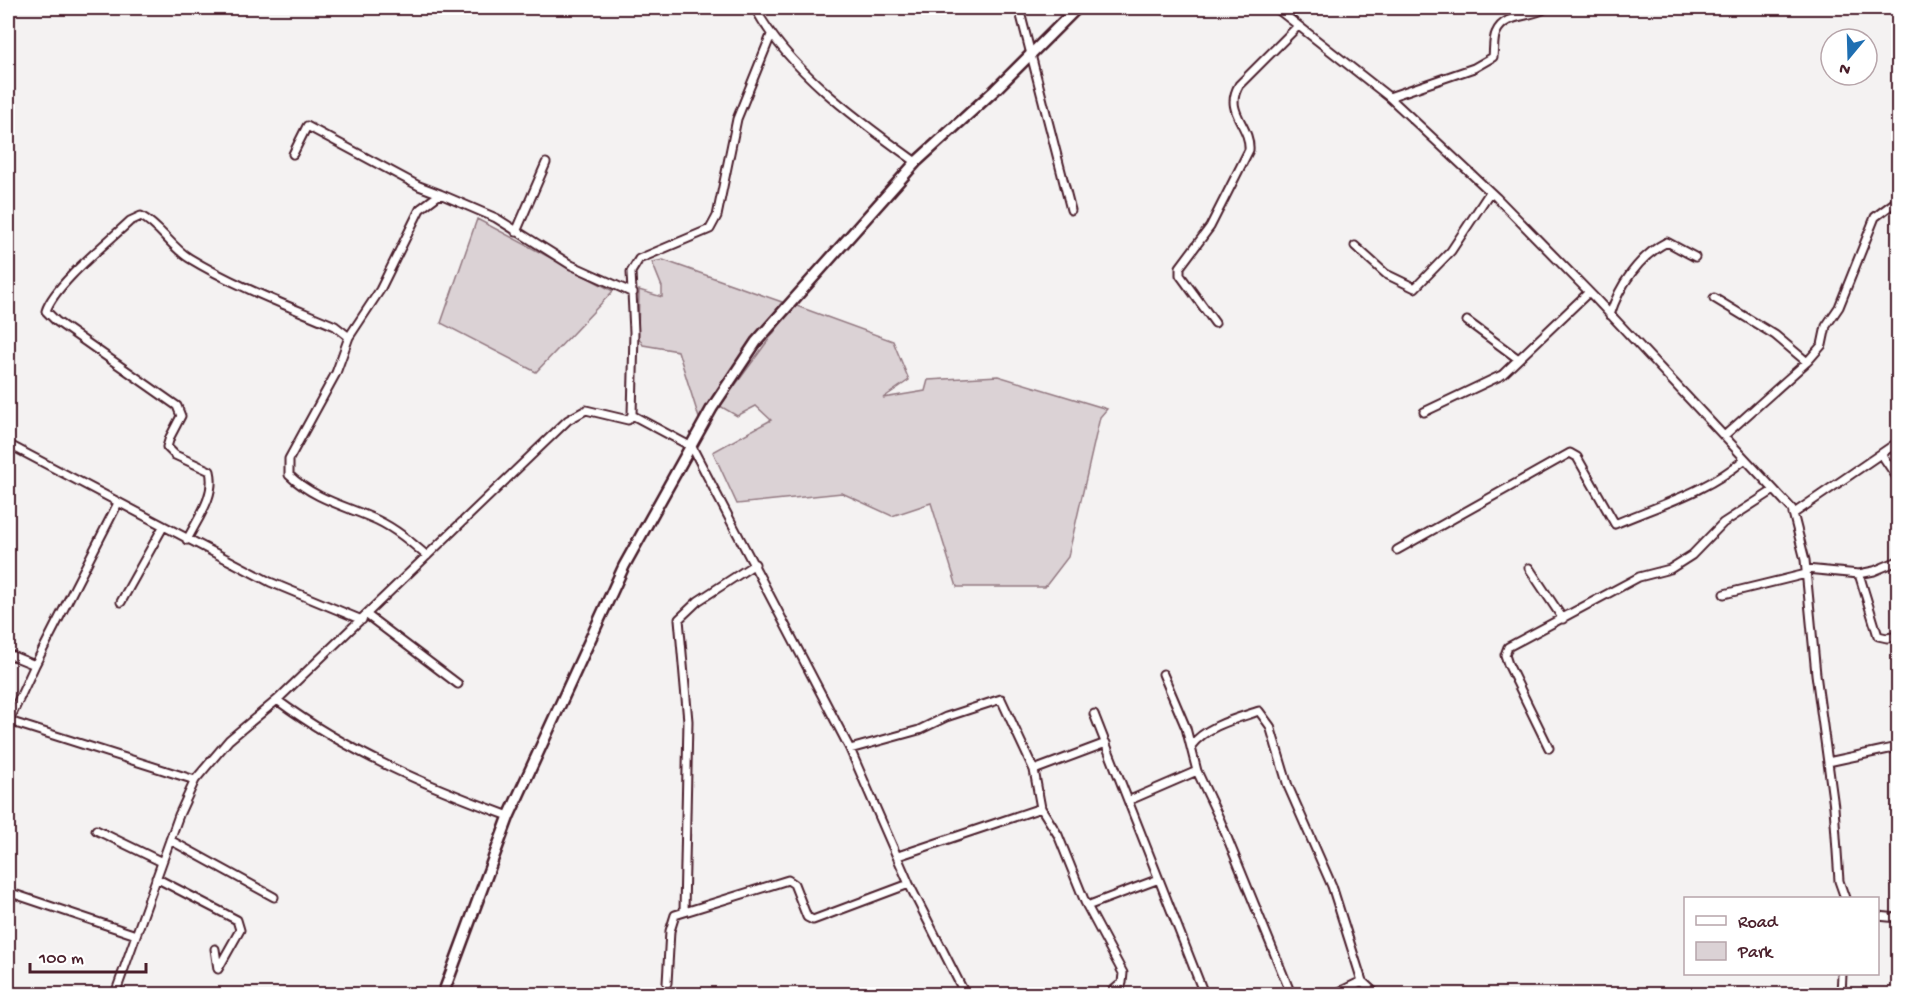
<svg xmlns="http://www.w3.org/2000/svg" width="1906" height="1002" viewBox="0 0 1906 1002" font-family="'Gochi Hand',sans-serif">
	<style>
		.green { fill: #dbd2d5; stroke: #927880; stroke-width: 1.5 }
		.lines { fill: none; stroke-linecap: round; stroke-linejoin: round }
		.minor-casing { stroke: #4a1f2b; stroke-width: 11 }
		.tertiary-casing { stroke: #4a1f2b; stroke-width: 14 }
		.minor { stroke: #fff; stroke-width: 7 }
		.tertiary { stroke: #fff; stroke-width: 9 }
	</style>
	<rect width="100%" height="100%" fill="#f4f2f2"/>
	<filter id="ink" filterUnits="userSpaceOnUse"><feTurbulence type="fractalNoise" baseFrequency=".0167" numOctaves="2"/><feDisplacementMap in="SourceGraphic" scale="12" xChannelSelector="R" yChannelSelector="G"/><feConvolveMatrix kernelMatrix="1 2 1 2 8 2 1 2 1" color-interpolation-filters="sRGB"/></filter>
	<g filter="url(#ink)">
		<path class="green" d="M477,219L613,291L536,372L441,323Z
			M663,260L782,302L699,418L678,351L643,345L638,336L639,290L662,297V287L652,262Z
			M794,305L893,341L909,380L883,398L925,391L928,380L998,376L1107,409L1100,417L1068,557L1045,587H957L931,503L892,516L842,493L737,504L713,452L771,420L756,406L737,416L720,406Z"/>
		<g class="lines">
			<defs>
				<path id="minor" d="M755,8C789,71 858,120 916,162
					M1019,8L1071,210
					M1276,8L1389,97L1497,198L1595,298L1792,509L1805,560L1816,674L1834,807L1839,881L1845,898
					M1389,97L1474,68L1493,57C1494,50 1493,39 1496,33C1504,13 1531,18 1546,8
					M293,154L307,126L419,186L440,194L420,209L380,290L349,337
					M440,194L496,218L571,265L633,293
					M516,232L546,163
					M1355,246L1386,274L1415,288L1451,251L1490,192
					M1714,298L1775,335L1807,362
					M1610,315C1619,286 1639,256 1667,242L1695,257
					M1467,321L1517,358
					M1215,323L1180,275V267L1210,227L1249,150C1251,125 1223,112 1239,85L1297,27
					M1424,412L1502,375L1589,292
					M632,415L692,447L850,749L909,884L965,994
					M1724,436L1808,361L1822,345L1826,326L1839,307L1875,217L1898,200
					M8,444L270,582L362,620
					M1882,455L1898,479
					M118,503L35,665L9,721L195,780L229,740L277,700L568,420L586,410L628,420L632,415L634,332L631,272L639,259L710,229L717,216L737,119L771,35
					M1793,514L1898,442
					M187,540C198,518 216,495 210,471L175,455L167,447L170,437L181,416L177,406L56,321L46,311C54,285 108,242 130,221L141,216C160,226 171,247 189,258C235,286 286,305 335,326L349,337L336,373L289,459V475C314,499 346,506 377,520C396,529 411,542 427,556
					M1397,550L1570,453L1577,457L1615,524C1660,505 1708,491 1745,459
					M1529,568L1563,619
					M1806,569L1859,574L1878,636L1887,638L1898,636
					M1859,574L1874,571L1898,561
					M1724,594L1806,574
					M121,602L163,527
					M367,615L458,684
					M8,654L35,665
					M1163,674L1186,728L1197,771L1220,820L1291,994
					M277,700C347,752 428,786 509,816
					M1094,714L1204,994
					M1191,746C1206,726 1235,719 1259,711L1270,726L1288,786L1332,886L1362,981L1376,994
					M1549,748L1508,664L1505,655L1508,647L1639,577L1670,569L1692,555L1723,523L1774,490
					M850,749L919,730L946,717L1001,699L1034,770L1041,808L1058,835L1085,902L1123,973L1122,983L1109,994
					M1828,762L1898,747
					M1034,770L1106,743
					M1130,800L1197,771
					M96,830L162,862
					M170,840L274,897
					M898,856L1041,808
					M156,878L237,920L240,930L218,969L215,949
					M8,892L136,935
					M1087,906L1159,879
					M684,912L688,721L679,619L698,601L755,564
					M1878,916L1898,918
					M667,983L670,931L675,915L788,880L794,884L807,917L813,920L909,884
					M115,994L179,815L195,780
					M1335,994L1362,981
					M1841,994L1842,974"/>
				<path id="tertiary" d="M443,994L509,816L624,566L712,408L756,342L916,162L995,90L1077,8"/>
			</defs>
			<use href="#minor" class="minor-casing"/>
			<use href="#tertiary" class="tertiary-casing"/>
			<use href="#minor" class="minor"/>
			<use href="#tertiary" class="tertiary"/>
		</g>
	</g>
	<rect width="1906" height="1002" fill="none" stroke="#fff" stroke-width="30"/>
	<rect x="15" y="15" width="1876" height="972" fill="none" stroke="#4a1f2b" stroke-width="2" filter="url(#ink)"/>
	<rect x="1684" y="897" width="195" height="78" fill="#ffffff" stroke="#b7a5aa" stroke-width="1.5"/>
	<rect x="1696" y="916" width="30" height="9" fill="#ffffff" stroke="#b7a5aa" stroke-width="1.5"/>
	<text x="1738" y="927" font-size="18" fill="#4a1f2b">Road</text>
	<rect x="1696" y="942" width="30" height="18" fill="#dbd2d5" stroke="#b7a5aa" stroke-width="1.5"/>
	<text x="1738" y="957" font-size="18" fill="#4a1f2b">Park</text>
	<g transform="translate(1849 57) rotate(199)"><circle r="28" fill="#ffffff" stroke="#b7a5aa" stroke-width="1.5"/>
	<path d="M0-4.5L10 22L0 15L-10 22Z" fill="#1f6fb2"/>
	<text y="-9" font-size="16" font-weight="bold" text-anchor="middle" fill="#4a1f2b">N</text>
	</g>
	<path d="M30 963v9h116v-9" fill="none" stroke="#4a1f2b" stroke-width="3"/>
	<text x="39" y="963" font-size="18" fill="#4a1f2b" stroke="#ffffff" stroke-width="4.5" paint-order="stroke">100 m</text>
</svg>
